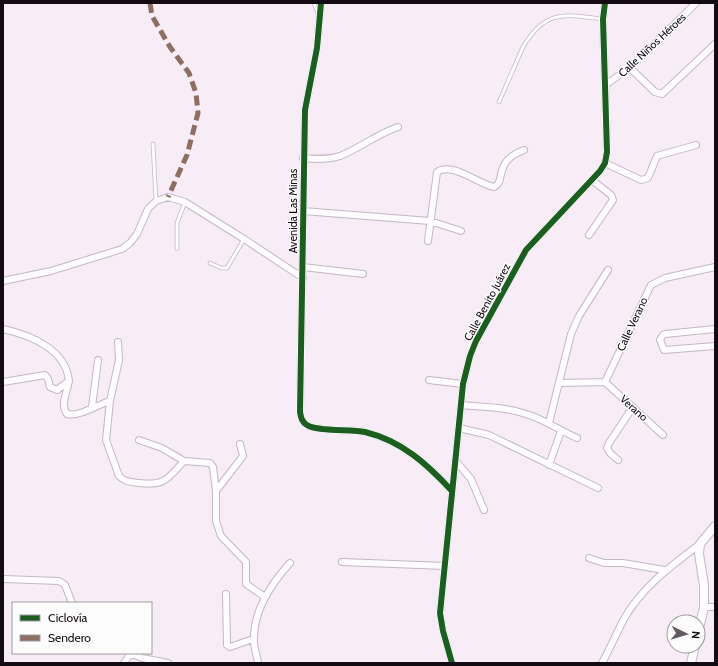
<svg xmlns="http://www.w3.org/2000/svg" width="718" height="666" viewBox="0 0 718 666" font-family="Cabin,sans-serif">
	<style>
		.lines { fill: none; stroke-linecap: round; stroke-linejoin: round }
		.service-casing { stroke: #c3b9c3; stroke-width: 4.5 }
		.minor-casing { stroke: #c3b9c3; stroke-width: 8 }
		.tertiary-casing { stroke: #c3b9c3; stroke-width: 10 }
		.service { stroke: #fefcfe; stroke-width: 3 }
		.minor { stroke: #fefcfe; stroke-width: 6 }
		.tertiary { stroke: #fefcfe; stroke-width: 8 }
		.quiet { stroke: #8d6e63; stroke-width: 5; stroke-dasharray: 10 5; stroke-linecap: butt }
		.cycleway-casing { stroke: #fcfcfc; stroke-width: 8 }
		.cycleway { stroke: #1b5e20; stroke-width: 6 }
		.labels { text-anchor: middle; stroke-width: 3; stroke-linejoin: round; paint-order: stroke }
		.street-label { font-size: 11px; fill: #130a13; stroke: #fcfcfc }
	</style>
	<rect width="100%" height="100%" fill="#f8ecf7"/>
	<g class="lines">
		<defs>
			<path id="service" d="M314,3L318,14
				M499,102L523,47C546,8 565,15 603,19
				M153,144L156,201
				M177,249V223L185,202
				M210,263L221,268H227L244,239"/>
			<path id="minor" d="M321,3L317,48L305,110L300,412C301,418 302,422 307,425C317,432 351,429 365,432C402,441 427,464 452,491
				M630,68L655,92L662,94L715,44
				M605,85L630,68L696,3
				M303,158C315,159 328,160 340,156C360,148 377,134 398,127
				M605,163L641,180L648,178L657,156L696,145
				M303,211L430,221L461,231
				M589,235L613,200L611,195L592,180
				M428,241L437,172C451,161 480,185 494,187C507,181 492,162 524,150
				M303,267L363,274
				M3,281L51,271L122,249L130,243L137,234L148,209L156,201L168,197L185,202L244,239L303,278
				M3,329C30,335 66,349 69,381L57,390L50,387L48,379L45,375L3,382
				M715,329L665,334L663,335L660,340L664,350L715,346
				M429,380L463,384
				M69,381C67,392 60,405 67,414C79,417 97,405 110,401L119,360L118,342
				M605,382L651,285L665,278L715,267
				M605,382L663,435
				M560,383L605,382
				M110,401L106,440L119,476C125,482 131,482 139,483C166,486 167,479 184,461
				M461,405C484,407 509,407 532,416C548,422 561,431 577,438
				M92,407L98,360
				M549,423L571,334L579,316L608,270
				M459,428L489,435L598,488
				M139,440L162,448L184,461L210,463L213,467L216,491
				M240,444L243,456L216,491V521L221,536L246,562V584L265,597
				M455,460L471,479L484,510
				M618,460L610,453L607,448L609,443L633,407
				M549,465L561,431
				M589,558L604,563H623L664,570
				M342,562L445,566
				M3,579L59,581L65,585L72,603
				M226,594L227,645L230,647L253,639
				M704,607H715
				M130,653L142,658L168,663
				M124,663L131,653
				M258,663C257,655 253,646 254,638C254,609 271,584 290,563
				M452,663L443,631L440,613L463,384L470,356L476,341L526,250L600,171L605,163L607,152L603,19L605,3
				M602,663C610,649 616,634 624,619C642,587 671,566 700,544"/>
			<path id="tertiary" d="M698,633L704,607V585L699,554L700,544L715,526
				M691,663L695,646"/>
		</defs>
		<use href="#service" class="service-casing"/>
		<use href="#minor" class="minor-casing"/>
		<use href="#tertiary" class="tertiary-casing"/>
		<use href="#service" class="service"/>
		<use href="#minor" class="minor"/>
		<use href="#tertiary" class="tertiary"/>
		<path class="quiet" d="M150,3L152,16L170,47L189,73L196,93L198,113L187,155L168,197"/>
		<defs>
			<path id="cycleway" d="M321,3L317,48L305,110L300,412C301,418 302,422 307,425C317,432 351,429 365,432C402,441 427,464 452,491
				M452,663L443,631L440,613L463,384L470,356L476,341L526,250L600,171L605,163L607,152L603,19L605,3"/>
		</defs>
		<use href="#cycleway" class="cycleway-casing"/>
		<use href="#cycleway" class="cycleway"/>
	</g>
	<g class="labels">
		<g class="street-label">
			<text transform="translate(652 45) rotate(-43)" y="4">Calle Niños Héroes</text>
			<text transform="translate(293 211) rotate(-90)" y="4">Avenida Las Minas</text>
			<text transform="translate(487 302) rotate(-62)" y="4">Calle Benito Juárez</text>
			<text transform="translate(632 324) rotate(-65)" y="4">Calle Verano</text>
			<text transform="translate(634 408) rotate(42)" y="4">Verano</text>
		</g>
	</g>
	<rect width="718" height="666" fill="none" stroke="#130a13" stroke-width="8"/>
	<rect x="12" y="602" width="140" height="52" fill="#fcfcfc" stroke="#9f9b9f"/>
	<rect x="20" y="615" width="20" height="6" fill="#1b5e20" stroke="#9f9b9f"/>
	<text x="48" y="622" font-size="12" fill="#130a13">Ciclovía</text>
	<rect x="20" y="635" width="20" height="6" fill="#8d6e63" stroke="#9f9b9f"/>
	<text x="48" y="642" font-size="12" fill="#130a13">Sendero</text>
	<g transform="translate(686 634) rotate(95)"><circle r="19" fill="#fcfcfc" stroke="#9f9b9f"/>
	<path d="M0-3L7 15L0 10L-7 15Z" fill="#635963"/>
	<text y="-6" font-size="11" font-weight="bold" text-anchor="middle" fill="#130a13">N</text>
	</g>
</svg>
